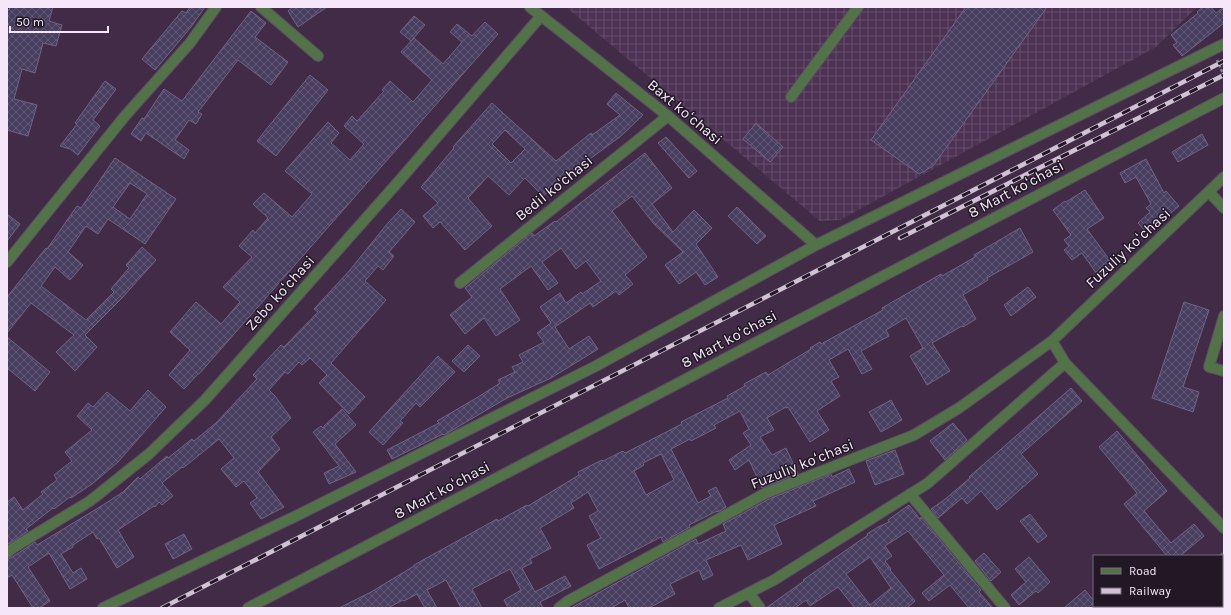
<svg xmlns="http://www.w3.org/2000/svg" width="1231" height="615" viewBox="0 0 1231 615" font-family="Karla,sans-serif">
	<style>
		.industrial { fill: url(#industrial-grid) }
		.building { fill: url(#building-cross-hatch); stroke: #6f6487; fill-rule: evenodd }
		.lines { fill: none; stroke-linecap: round; stroke-linejoin: round }
		.minor-casing { stroke: #5e4963; stroke-width: 12 }
		.path { stroke: #907d95; stroke-width: 2.5; stroke-dasharray: 3 2; stroke-linecap: butt }
		.minor { stroke: #527248; stroke-width: 10 }
		.rail-casing { stroke: #d0c1d5; stroke-width: 4.5 }
		.rail { stroke: #221825; stroke-width: 3; stroke-dasharray: 9; stroke-linecap: butt }
		.labels { text-anchor: middle; stroke-width: 3; stroke-linejoin: round; paint-order: stroke }
		.street-label { font-size: 15px; fill: #f5e7f9; stroke: #221825 }
	</style>
	<defs>
		<pattern id="industrial-grid" width="8" height="8" patternUnits="userSpaceOnUse"><rect width="8" height="8" fill="#4d3254"/><path d="M0 4h8M4 0v8" fill="none" stroke="#67506d"/></pattern>
		<pattern id="building-cross-hatch" width="8" height="8" patternUnits="userSpaceOnUse"><rect width="8" height="8" fill="#483e5f"/><path d="M0 0l8 8M0 8l8-8" fill="none" stroke="#635a77"/></pattern>
	</defs>
	<rect width="100%" height="100%" fill="#412b47"/>
	<path class="industrial" d="M566,7H1197L1156,47L840,220L820,221Z"/>
	<path class="building" d="M10,7H53L49,21L62,25L56,46L43,43L35,73L22,69L14,99L37,105L28,136L7,130V9L9,10Z
		M190,7H205L191,27L155,70L142,59L182,11L186,13Z
		M293,7H327L298,27L288,11Z
		M966,7H1047L933,166L919,174L871,140Z
		M1203,7H1211L1216,13L1224,7V23L1182,56L1173,45L1177,43L1171,35L1198,13L1197,12Z
		M251,11L266,23L255,37L288,62L271,85L238,60L198,112L202,114L196,124L189,120L175,140L189,150L184,159L146,133L141,141L131,134L142,118L144,119L164,89L182,101Z
		M414,16L425,25L411,41L400,32Z
		M485,22L498,34L199,374H198L184,389L169,375L190,350L170,332L196,302L221,324L240,302L223,287L252,257L239,246L253,230L255,233L268,218L253,204L264,193L292,217L312,194L285,171L328,122L339,133L331,143L350,160L364,144L344,126L352,116L357,121L384,91L382,90L390,81L413,102L432,80L401,52L414,38L443,64L462,42L450,32L457,24L472,36Z
		M310,75L328,90L276,156L257,141Z
		M105,81L116,89L93,120L100,126L78,155L70,149L60,146L77,124L75,123Z
		M616,93L643,115L621,136L568,175L543,196L525,178L509,195L488,176L468,198L492,226L465,250L440,222L433,228L423,216L438,203L421,187L454,148L453,147L492,103L556,161L591,133L592,135L620,115L607,104ZM505,130L525,149L511,163L492,144Z
		M756,123L783,147L770,162L743,139Z
		M1202,134L1208,145L1178,162L1172,152Z
		M666,137L697,171L689,178L658,143Z
		M645,153L672,188L652,204L673,232L694,210L712,228L696,244L718,277L705,285L696,272L679,284L665,265L683,252L654,224L632,196L612,211L647,257L625,275L633,284L619,295L616,291L593,307L590,303L555,327L569,349L589,336L598,349L551,378L507,398L444,435L443,434L392,459L387,450L439,423L437,421L478,397L500,383L498,380L515,372L512,367L523,362L519,355L544,342L537,333L551,323L540,307L560,293L566,303L581,292L582,294L601,281L586,261L576,269L561,248L542,262L558,283L548,290L531,266L500,289L520,320L496,336L484,318L465,334L450,315L472,297L465,288L532,233L534,236L555,221L556,222Z
		M115,158L176,199L145,244L108,219L98,234L86,226L68,252L83,265L70,280L55,267L41,286L86,320L114,292L111,289L129,268L126,265L142,247L156,260L122,298L85,335L97,347L75,371L56,352L74,335L31,303L7,333V297L46,248L47,249L77,206L81,208ZM130,183L147,194L130,219L113,207Z
		M1146,159L1164,193L1166,191L1179,206L1147,233L1138,223L1150,212L1146,208L1151,204L1136,177L1125,183L1120,173Z
		M1085,190L1104,218L1087,229L1114,266L1099,277L1082,253L1072,260L1064,250L1069,246L1064,240L1071,235L1053,210L1065,201L1066,202Z
		M737,207L766,236L757,244L728,216Z
		M401,209L415,222L389,252L394,256L383,270L378,266L365,281L386,300L331,363L365,397L349,414L319,383L327,375L310,358L302,365L299,362L288,374L285,372L269,390L275,396L291,418L271,437L280,449L258,472L284,507L261,519L250,503L257,498L244,481L236,487L221,469L234,458L219,439L183,468L182,467L162,483L173,496L162,505L159,502L155,507L154,506L118,530L134,557L117,568L99,538L97,539L93,532L73,545V547L61,554L73,573L81,568L87,579L70,589L49,553L28,567L50,601L39,608H33L12,575L7,578V559L11,558L35,542L37,545L103,505L123,492L138,477L140,479L167,456L168,458L192,439L194,441L216,423L257,379L253,375L281,345L284,347L318,312L314,309L350,270L387,224Z
		M7,214L20,224L7,241Z
		M1020,228L1033,252L987,278L988,280L963,295L976,319L963,327L962,326L932,343L950,371L927,385L910,356L923,348L906,318L886,330L889,336L861,351L872,369L862,374L848,349L829,360L839,377L831,381L840,396L817,411L829,430L810,442L788,407L786,408V407L767,418L774,430L760,437L772,455L786,448L798,474L762,488L749,460L735,470L729,460L751,445L743,433L749,429L740,411L714,425L716,428L691,441L690,439L671,449L698,503L711,496L708,491L716,487L726,507L718,512L717,511L689,525L690,527L663,542L661,537L599,569L587,545L601,538L589,516L598,511L588,492L571,503L574,508L540,528L551,548L530,559L532,563L522,568L535,592L565,576L571,586L540,602L543,608H508L504,600L521,590L510,569L472,589L482,608H461L446,580L427,590L437,608H425L417,594L404,601L403,600L388,608H339L371,592L414,566V565L497,519L498,521L527,505L528,506L579,475L578,472L602,460L603,461L623,451L625,453L682,424L681,422L728,398L727,396L745,386L744,384L766,372L768,375L811,349L810,348L820,342L821,344L883,310L882,308L941,274L942,276L975,257L974,255ZM661,454L674,480L646,495L634,471L644,465L643,463Z
		M1028,287L1036,297L1011,316L1004,305Z
		M1184,302L1209,310L1183,387L1199,392L1193,412L1152,398Z
		M7,337L50,372L35,391L7,368Z
		M468,345L480,356L464,372L452,361Z
		M438,356L455,372L420,407L416,403L400,421L403,423L383,445L369,432Z
		M1071,388L1082,401L1021,454L1038,474L997,510L981,491L967,504L962,498L938,518L931,509L944,500L970,478L969,477Z
		M148,390L166,407L118,462L92,484L71,498L70,497L54,509L53,508L26,529L28,531L7,545V502L14,497L23,510L43,494L41,492L57,480L54,475L72,461L65,452L92,430L77,416L88,403L93,407L107,392L130,411Z
		M891,400L902,420L881,432L869,412Z
		M342,409L356,425L335,444L356,472L329,484L324,473L339,466L313,432L321,426L323,428L324,427V426Z
		M953,423L967,440L945,460L930,441Z
		M1117,431L1167,491L1144,511L1171,543L1194,524L1204,536L1180,556H1167L1124,504L1137,493L1099,447Z
		M895,450L904,474L875,485L866,461Z
		M849,469L855,482L813,501L816,506L774,525L782,544L748,560L741,545L706,560L713,575L703,580L699,570L670,584L675,594L649,608H629L625,600L611,608H571L696,539L698,544L726,531L723,524L769,499L831,474L832,477Z
		M909,505L920,519L921,517L981,590L979,592L993,608H969L950,585L929,601L922,593L944,575L908,531L885,546L892,556L885,561L891,569L890,570L915,601L907,608H855L838,587L810,606L806,600L795,608H766L804,581L803,580L868,535L867,534L878,527L889,522L888,520ZM870,557L891,588L870,605L846,574Z
		M1030,514L1047,536L1038,543L1020,521Z
		M184,534L192,549L173,559L165,544Z
		M984,553L1001,572L991,581L975,561Z
		M1029,557L1050,582L1038,593L1036,591L1019,605L1011,595L1026,582L1015,569Z
		M1085,590L1094,601V606H1098L1100,608H1064Z"/>
	<g class="lines">
		<defs>
			<path id="minor" d="M261,7L318,56
				M530,7L668,116L816,245
				M791,97L858,7
				M1209,192L1224,208
				M7,262L125,116L190,43L216,7
				M460,283L668,116
				M1224,316L1209,367L1224,371
				M1052,341L1065,363L1224,528
				M910,494L1005,608
				M7,553L13,548L90,501L149,454L205,400L399,181L541,16
				M1222,560L1224,558
				M749,593L760,608
				M103,608L296,516L596,366L816,245L1224,44
				M248,608L1224,98
				M559,608L568,601L766,493L914,435L959,408L1052,341L1224,177
				M719,608L774,580L928,483L1065,363
				M1166,608L1168,606"/>
		</defs>
		<use href="#minor" class="minor-casing"/>
		<path class="path" d="M1217,60L1224,76"/>
		<use href="#minor" class="minor"/>
		<defs>
			<path id="rail" d="M900,238L1224,75
				M162,608L1224,61"/>
		</defs>
		<use href="#rail" class="rail-casing"/>
		<use href="#rail" class="rail"/>
	</g>
	<g class="labels">
		<g class="street-label">
			<text transform="translate(685 112) rotate(40)" y="5">Baxt koʻchasi</text>
			<text transform="translate(554 188) rotate(-39)" y="5">Bedil ko'chasi</text>
			<text transform="translate(1016 189) rotate(-28)" y="5">8 Mart koʻchasi</text>
			<text transform="translate(1128 248) rotate(-43)" y="5">Fuzuliy koʻchasi</text>
			<text transform="translate(280 293) rotate(-48)" y="5">Zebo koʻchasi</text>
			<text transform="translate(729 339) rotate(-28)" y="5">8 Mart koʻchasi</text>
			<text transform="translate(802 464) rotate(-22)" y="5">Fuzuliy koʻchasi</text>
			<text transform="translate(442 490) rotate(-28)" y="5">8 Mart koʻchasi</text>
		</g>
	</g>
	<rect width="1231" height="615" fill="none" stroke="#f5e7f9" stroke-width="16"/>
	<rect x="1093" y="555" width="130" height="52" fill="#221825" stroke="#766b7a"/>
	<rect x="1101" y="568" width="20" height="6" fill="#527248" stroke="#766b7a"/>
	<text x="1129" y="575" font-size="12" fill="#f5e7f9">Road</text>
	<rect x="1101" y="588" width="20" height="6" fill="#d0c1d5" stroke="#766b7a"/>
	<text x="1129" y="595" font-size="12" fill="#f5e7f9">Railway</text>
	<path d="M10 26v6h98v-6" fill="none" stroke="#f5e7f9" stroke-width="2"/>
	<text x="16" y="26" font-size="12" fill="#f5e7f9" stroke="#221825" stroke-width="3" paint-order="stroke">50 m</text>
</svg>
